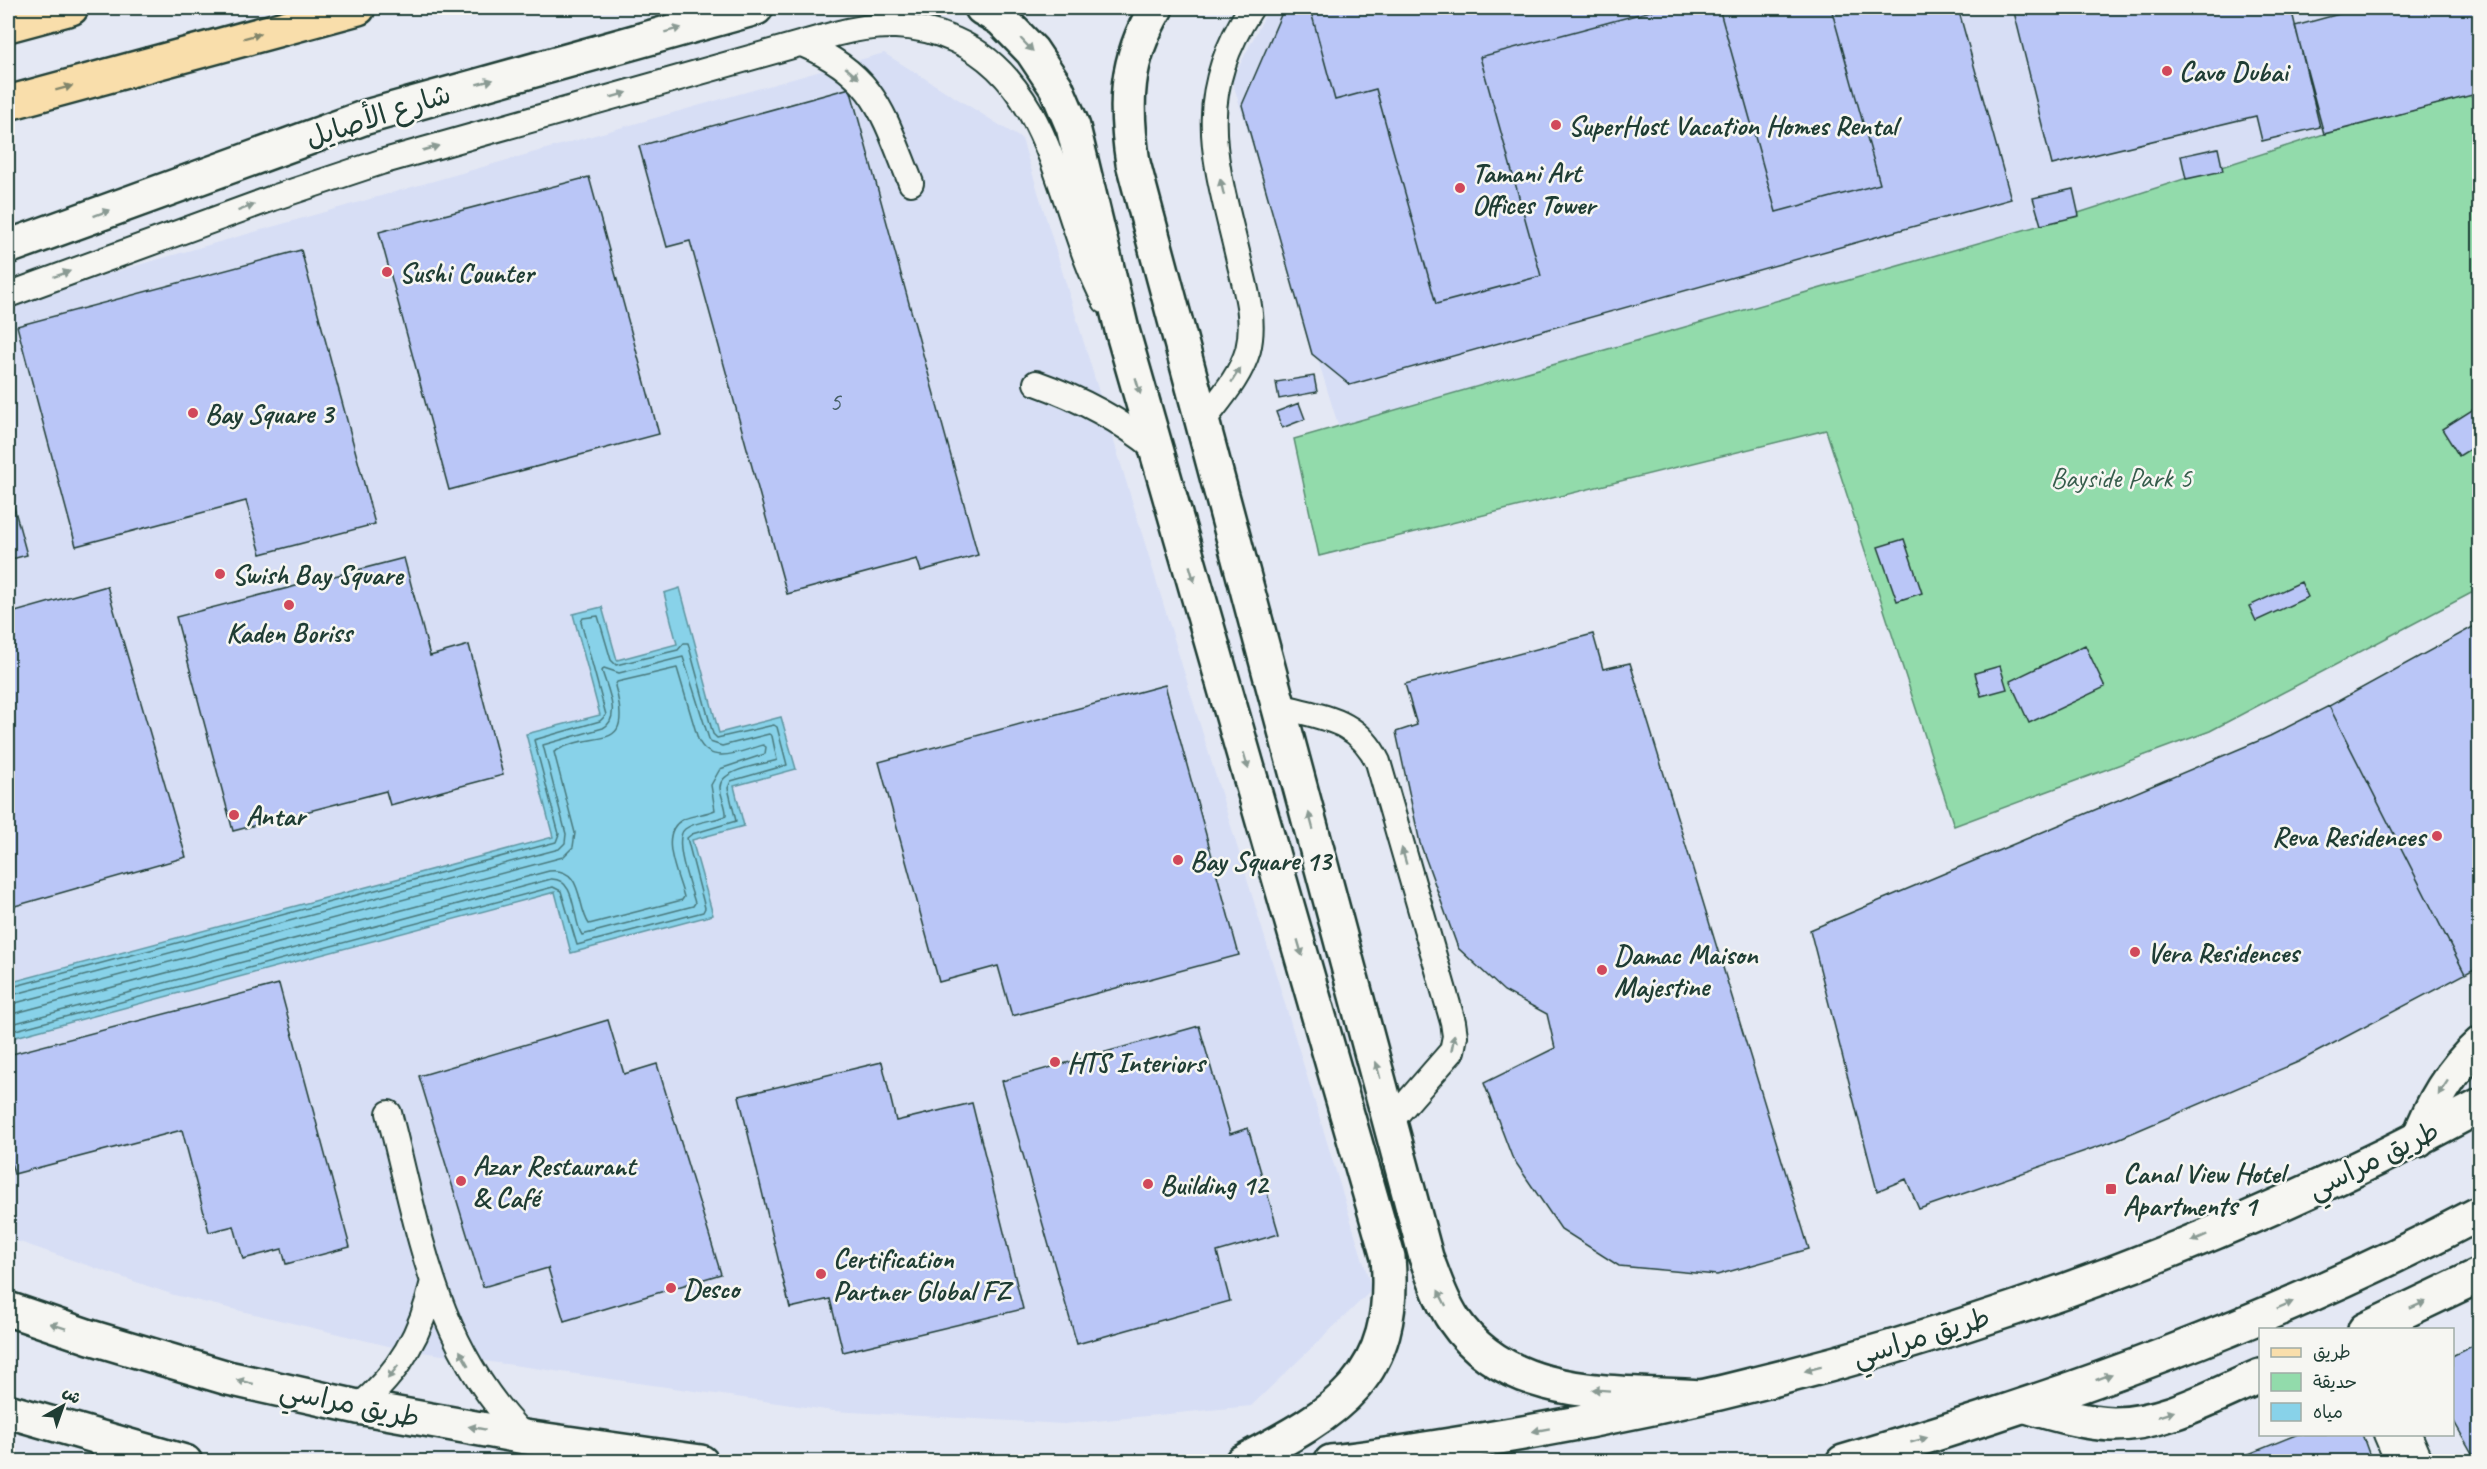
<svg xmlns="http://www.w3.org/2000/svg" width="2487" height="1469" viewBox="0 0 2487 1469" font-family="Caveat,'Playpen Sans Arabic',sans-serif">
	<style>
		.built { fill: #d7def5 }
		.green { fill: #92dbab; stroke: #588c70; stroke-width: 1.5 }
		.water { fill: #88d2e9; stroke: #5e96a1; stroke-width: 1.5 }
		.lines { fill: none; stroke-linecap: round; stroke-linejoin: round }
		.shore { stroke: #49797c; stroke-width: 1.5 }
		.building { fill: #bac6f7; stroke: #1f3d34; stroke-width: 1.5 }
		.lane-casing { stroke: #1f3d34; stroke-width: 28 }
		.street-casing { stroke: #1f3d34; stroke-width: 38 }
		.secondary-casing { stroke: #1f3d34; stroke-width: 38 }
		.primary-casing { stroke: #1f3d34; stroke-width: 38 }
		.lane { stroke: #f6f6f2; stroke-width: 24 }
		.street { stroke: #f6f6f2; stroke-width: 33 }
		.secondary { stroke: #f6f6f2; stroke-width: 33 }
		.primary { stroke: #f9deab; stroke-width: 33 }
		.oneway { fill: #8a9a93 }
		.oneway2 { fill: #81856a }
		.poi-dot { fill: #d1495b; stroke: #f6f6f2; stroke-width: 2 }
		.labels { text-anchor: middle; stroke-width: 5; stroke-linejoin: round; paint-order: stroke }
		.number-label { font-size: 26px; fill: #465f65 }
		.poi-label { font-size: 28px; font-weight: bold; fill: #1f3d34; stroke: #f6f6f2; text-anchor: start }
		.street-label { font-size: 28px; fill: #1f3d34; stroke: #f6f6f2 }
		.park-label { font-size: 28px; fill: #365d4c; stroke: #f6f6f2 }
	</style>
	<rect width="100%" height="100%" fill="#e4e8f4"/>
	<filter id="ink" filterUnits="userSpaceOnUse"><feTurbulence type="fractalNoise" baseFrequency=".0167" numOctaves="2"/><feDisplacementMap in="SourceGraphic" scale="12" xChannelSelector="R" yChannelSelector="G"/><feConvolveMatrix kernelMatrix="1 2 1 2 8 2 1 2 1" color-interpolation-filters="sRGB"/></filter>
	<g filter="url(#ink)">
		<path class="built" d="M1269,8H2479V93L2324,134L2041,225L1339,428L1232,80Z
			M884,53L1022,139L1372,1290L1251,1406L1064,1424L833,1411L401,1349L174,1295L8,1238V302Z"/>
		<path class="green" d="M2479,93V589L2210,731L1954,826L1826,430L1319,556L1294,439L2041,225L2324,134Z"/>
		<path class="water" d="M680,588L719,733L781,717L796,769L734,786L744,826L692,840L713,915L571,953L555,892L8,1039V983L553,837L526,734L600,715L573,614L602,607L617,660L677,644L664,593Z"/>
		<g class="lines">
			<path class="shore" d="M8,988L556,842L559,834L534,740L600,721L606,715L581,622L583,618L598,616L611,660L616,665L678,650L684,643H688L713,734L717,738L774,725L777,727L787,765L731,781L728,788L736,821L692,834L687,838L705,908L703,912L577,945L561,891L553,887L8,1032
				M8,996L559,849L565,843L566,834L543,745L603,728C622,718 607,688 602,671L604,668L619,673L683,657L710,742L722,746L769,734L772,736L777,760C763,765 719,769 720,788C721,798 727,807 726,816C714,821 695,821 685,829C672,839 691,888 695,903L693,906L582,935C572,920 577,878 551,879L8,1025
				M8,1005L563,857L573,847L575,833L554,752C593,727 635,758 615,686L617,682L677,668L698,739C710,767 741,751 763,745L766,747L765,754L720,769L711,785L715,810C706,814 694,815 684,819C656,832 679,876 684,897L682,900L589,924C576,905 584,867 549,871L8,1015"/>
		</g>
		<path class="building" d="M1284,8H1958L2011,199L1350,385L1312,354L1242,105Z
			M1310,8H1662L1480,57L1541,276L1436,304L1376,89L1335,100Z
			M1719,8H1831L1880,184L1776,212Z
			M2013,8H2291L2320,127L2262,141L2256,116L2052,165Z
			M2361,8H2480V93L2324,134L2295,26Z
			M850,88L978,555L921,571L917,559L787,594L690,241L667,247L639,146Z
			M2218,148L2223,171L2186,179L2181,156Z
			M589,177L659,434L449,490L379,232Z
			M2073,189L2079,216L2041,225L2033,198Z
			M301,250L375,524L261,554L246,501L76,546L17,326Z
			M1314,376L1317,392L1279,399L1276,382Z
			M1299,403L1305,419L1282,428L1276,412Z
			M2480,405V443L2459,456L2442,429Z
			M8,485L27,555L8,560Z
			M1904,539L1922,593L1897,601L1878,547Z
			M404,558L430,656L469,645L503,775L390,805L386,791L233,831L176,617Z
			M2301,582L2308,597L2256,621L2249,606Z
			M107,586L186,857L8,908V614Z
			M2480,623V966L2465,974L2329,706Z
			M1593,634L1603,669L1630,663L1809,1249L1717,1275L1619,1266L1561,1229L1512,1157L1484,1083L1555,1048L1547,1014L1504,991L1458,948L1420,843L1396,732L1417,725L1405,684Z
			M2085,645L2105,687L2029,723L2010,681Z
			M2000,666L2007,689L1981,696L1975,673Z
			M1165,685L1239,955L1012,1016L998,966L939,982L879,762Z
			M2329,706L2465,974L2298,1062L2111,1142L1919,1209L1906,1179L1877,1191L1810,930L2270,736Z
			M279,984L350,1247L286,1264L282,1249L243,1259L234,1226L209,1232L182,1130L14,1174L8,1151V1055Z
			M608,1020L624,1074L657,1064L721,1274L564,1321L548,1268L483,1287L419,1076Z
			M1199,1026L1230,1134L1248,1128L1279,1234L1217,1252L1230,1301L1077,1344L1002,1081Z
			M882,1062L896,1121L972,1103L1023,1309L843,1352L830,1299L790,1308L739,1096Z
			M2480,1342V1462H2477L2452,1418V1356Z
			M2298,1434H2362L2372,1462H2229Z"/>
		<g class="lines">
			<defs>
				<path id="lane" d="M802,44C876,75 883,114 911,183
					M8,295L273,198L381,162L835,34C877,23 914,22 955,40C1055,84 1059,215 1105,301
					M1036,383C1081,399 1119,419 1156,449
					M1202,423C1218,401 1240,378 1248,350C1255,322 1247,293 1240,265C1217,164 1190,102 1251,8
					M1280,706C1322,718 1357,718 1378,762L1453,1022L1455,1036L1452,1051L1391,1121
					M389,1113C420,1232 434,1346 525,1437
					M358,1407C399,1373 422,1333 433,1281
					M2386,1434L2398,1462
					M2409,1434L2421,1462
					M95,1437L114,1462"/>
				<path id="street" d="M2418,1140C2432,1103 2450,1071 2480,1044
					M2365,1330L2480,1275
					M2026,1406C2055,1414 2083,1423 2112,1424C2163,1425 2215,1395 2260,1376"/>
				<path id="secondary" d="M982,8L1001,19L1032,51L1056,87L1073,127L1122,330L1388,1257C1398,1379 1338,1411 1242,1462
					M1156,8C1125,61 1124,104 1133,163L1426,1257C1434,1278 1441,1301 1454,1320C1509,1401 1614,1391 1701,1397
					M8,247L366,117L756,8
					M8,1309L90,1337L228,1378L358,1407L525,1437L701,1462
					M8,1411L185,1462
					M1331,1462C1395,1455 1459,1444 1523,1433C1855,1376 2183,1266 2480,1106
					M1843,1462C2061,1398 2278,1320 2480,1213"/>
				<path id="primary" d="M8,25L71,8
					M8,103L358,8"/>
			</defs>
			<use href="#lane" class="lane-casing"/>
			<use href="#street" class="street-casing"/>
			<use href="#secondary" class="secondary-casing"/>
			<use href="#primary" class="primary-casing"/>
			<use href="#lane" class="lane"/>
			<use href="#street" class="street"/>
			<use href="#secondary" class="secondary"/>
			<use href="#primary" class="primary"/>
		</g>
		<defs><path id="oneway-solid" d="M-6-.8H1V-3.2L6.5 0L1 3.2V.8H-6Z" transform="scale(1.5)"/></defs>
		<g class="oneway">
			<use href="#oneway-solid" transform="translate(673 30) rotate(-15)"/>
			<use href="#oneway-solid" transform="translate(1027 45) rotate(46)"/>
			<use href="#oneway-solid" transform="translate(852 73) rotate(41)"/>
			<use href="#oneway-solid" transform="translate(485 82) rotate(-15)"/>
			<use href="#oneway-solid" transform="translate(619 95) rotate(-16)"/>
			<use href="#oneway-solid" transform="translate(431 148) rotate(-16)"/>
			<use href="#oneway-solid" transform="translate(1222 187) rotate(-103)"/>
			<use href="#oneway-solid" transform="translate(246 208) rotate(-20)"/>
			<use href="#oneway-solid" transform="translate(102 213) rotate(-20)"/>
			<use href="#oneway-solid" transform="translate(62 274) rotate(-19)"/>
			<use href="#oneway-solid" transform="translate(1236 375) rotate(-58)"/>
			<use href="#oneway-solid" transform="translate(1138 386) rotate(74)"/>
			<use href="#oneway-solid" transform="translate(1192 574) rotate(74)"/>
			<use href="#oneway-solid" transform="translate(1246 761) rotate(74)"/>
			<use href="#oneway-solid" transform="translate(1311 821) rotate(-105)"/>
			<use href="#oneway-solid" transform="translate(1404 856) rotate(-106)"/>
			<use href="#oneway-solid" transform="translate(1300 948) rotate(74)"/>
			<use href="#oneway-solid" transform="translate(1453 1043) rotate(-79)"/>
			<use href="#oneway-solid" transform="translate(1378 1070) rotate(-105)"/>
			<use href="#oneway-solid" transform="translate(2443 1088) rotate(123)"/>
			<use href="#oneway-solid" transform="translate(2199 1238) rotate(157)"/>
			<use href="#oneway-solid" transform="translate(1442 1298) rotate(-117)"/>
			<use href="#oneway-solid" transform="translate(2285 1305) rotate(-23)"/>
			<use href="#oneway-solid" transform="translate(2418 1305) rotate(-24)"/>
			<use href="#oneway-solid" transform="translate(58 1326) rotate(-161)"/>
			<use href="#oneway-solid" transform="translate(464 1358) rotate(-120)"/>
			<use href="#oneway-solid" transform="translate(1813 1369) rotate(165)"/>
			<use href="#oneway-solid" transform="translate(393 1372) rotate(128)"/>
			<use href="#oneway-solid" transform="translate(2104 1377) rotate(-21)"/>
			<use href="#oneway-solid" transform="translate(245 1382) rotate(-167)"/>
			<use href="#oneway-solid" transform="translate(1601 1390) rotate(-176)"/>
			<use href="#oneway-solid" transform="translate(2166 1414) rotate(-18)"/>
			<use href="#oneway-solid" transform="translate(477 1428) rotate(-170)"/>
			<use href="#oneway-solid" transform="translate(1541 1430) rotate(170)"/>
			<use href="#oneway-solid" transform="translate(1919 1440) rotate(-16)"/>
		</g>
		<g class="oneway2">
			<use href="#oneway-solid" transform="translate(252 36) rotate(-15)"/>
			<use href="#oneway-solid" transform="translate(64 88) rotate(-15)"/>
		</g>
	</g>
	<g class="poi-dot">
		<circle cx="2167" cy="71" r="6"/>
		<circle cx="1556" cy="125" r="6"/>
		<circle cx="1460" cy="188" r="6"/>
		<circle cx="387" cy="272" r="6"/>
		<circle cx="193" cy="413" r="6"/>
		<circle cx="220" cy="574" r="6"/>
		<circle cx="289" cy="605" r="6"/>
		<circle cx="234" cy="815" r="6"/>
		<circle cx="2437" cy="836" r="6"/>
		<circle cx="1178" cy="860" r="6"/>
		<circle cx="2135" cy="952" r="6"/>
		<circle cx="1602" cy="970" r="6"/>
		<circle cx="1055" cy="1062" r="6"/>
		<circle cx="461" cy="1181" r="6"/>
		<circle cx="1148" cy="1184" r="6"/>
		<rect x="2105" y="1183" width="12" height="12" rx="3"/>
		<circle cx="821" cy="1274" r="6"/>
		<circle cx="671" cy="1288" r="6"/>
	</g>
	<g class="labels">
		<g class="number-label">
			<text x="835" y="410">5</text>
		</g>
		<g class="poi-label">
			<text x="2179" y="81">Cavo Dubai</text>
			<text x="1568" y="135">SuperHost Vacation Homes Rental</text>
			<text x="1472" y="182">Tamani Art<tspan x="1472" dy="32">Offices Tower</tspan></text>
			<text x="399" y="282">Sushi Counter</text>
			<text x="205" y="423">Bay Square 3</text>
			<text x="232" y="584">Swish Bay Square</text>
			<text x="289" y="642" text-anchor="middle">Kaden Boriss</text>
			<text x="246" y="825">Antar</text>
			<text x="2425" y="846" text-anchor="end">Reva Residences</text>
			<text x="1190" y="870">Bay Square 13</text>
			<text x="2147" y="962">Vera Residences</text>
			<text x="1614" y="964">Damac Maison<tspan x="1614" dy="32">Majestine</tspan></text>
			<text x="1067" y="1072">HTS Interiors</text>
			<text x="473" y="1175">Azar Restaurant<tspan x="473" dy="32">&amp; Café</tspan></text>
			<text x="2123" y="1183">Canal View Hotel<tspan x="2123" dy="32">Apartments 1</tspan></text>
			<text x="1160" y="1194">Building 12</text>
			<text x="833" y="1268">Certification<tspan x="833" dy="32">Partner Global FZ</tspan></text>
			<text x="683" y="1298">Desco</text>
		</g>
		<g class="street-label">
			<text transform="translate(378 115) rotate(-18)" y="10">شارع الأصايل</text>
			<text transform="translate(2373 1159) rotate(-26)" y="10">طريق مراسي</text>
			<text transform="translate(1921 1336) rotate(-17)" y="10">طريق مراسي</text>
			<text transform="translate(350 1403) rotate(12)" y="10">طريق مراسي</text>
		</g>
		<g class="park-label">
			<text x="2121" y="487">Bayside Park 5</text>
		</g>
	</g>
	<rect width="2487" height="1469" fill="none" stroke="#f6f6f2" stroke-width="30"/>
	<rect x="15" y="15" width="2457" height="1439" fill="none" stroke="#1f3d34" stroke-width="2" filter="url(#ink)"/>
	<rect x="2259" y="1328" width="195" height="108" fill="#f6f6f2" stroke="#a0aca6" stroke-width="1.5"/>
	<rect x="2271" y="1348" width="30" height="9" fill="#f9deab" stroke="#a0aca6" stroke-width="1.5"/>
	<text x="2313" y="1358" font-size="18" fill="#1f3d34">طريق</text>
	<rect x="2271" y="1373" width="30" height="18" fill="#92dbab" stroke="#a0aca6" stroke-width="1.5"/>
	<text x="2313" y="1388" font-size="18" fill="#1f3d34">حديقة</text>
	<rect x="2271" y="1403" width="30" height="18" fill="#88d2e9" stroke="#a0aca6" stroke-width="1.5"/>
	<text x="2313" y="1418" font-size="18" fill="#1f3d34">مياه</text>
	<g transform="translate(63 1406) rotate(40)" stroke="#f6f6f2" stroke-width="4.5" paint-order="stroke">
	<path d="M0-4.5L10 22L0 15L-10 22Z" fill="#1f3d34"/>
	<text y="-9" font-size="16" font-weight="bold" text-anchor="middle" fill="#1f3d34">ش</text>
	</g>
</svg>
